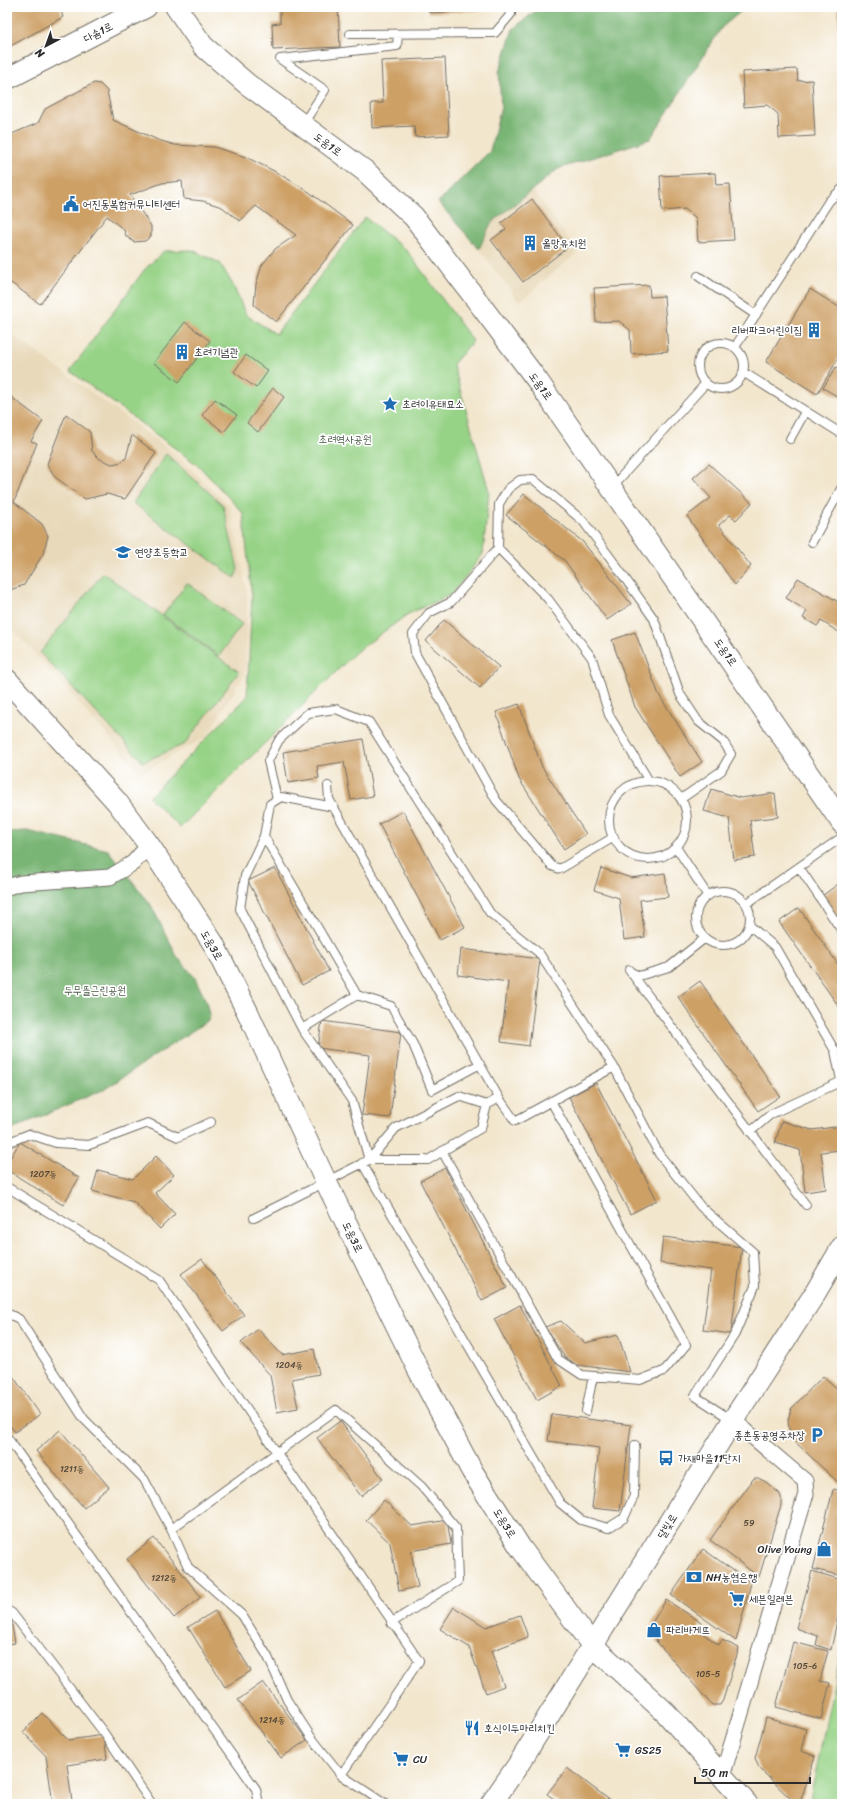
<svg xmlns="http://www.w3.org/2000/svg" width="849" height="1811" viewBox="0 0 849 1811" font-family="Sriracha,'Poor Story',sans-serif">
	<style>
		.built { fill: #e8d9ba }
		.green { fill: #97d387; stroke: #617f59 }
		.forest { fill: #79b574; stroke: #527050 }
		.building { fill: #cda066 }
		.lines { fill: none; stroke-linecap: round; stroke-linejoin: round }
		.lane-casing { stroke: #716c64; stroke-width: 10 }
		.street-casing { stroke: #716c64; stroke-width: 17 }
		.secondary-casing { stroke: #716c64; stroke-width: 23 }
		.lane { stroke: #fff; stroke-width: 8 }
		.street { stroke: #fff; stroke-width: 15 }
		.secondary { stroke: #fff; stroke-width: 21 }
		.labels { text-anchor: middle; stroke-width: 3.5; stroke-linejoin: round; paint-order: stroke }
		.number-label { font-size: 9px; fill: #54483a }
		.street-label { font-size: 11px; fill: #2b2b2b; stroke: #fff }
		.poi-label { font-size: 11px; fill: #2b2b2b; stroke: #fff; text-anchor: start }
		.park-label { font-size: 11px; fill: #4b5d47; stroke: #fff }
	</style>
	<rect width="100%" height="100%" fill="#fff"/>
	<filter id="ink" filterUnits="userSpaceOnUse"><feTurbulence type="fractalNoise" baseFrequency=".025" numOctaves="2"/><feDisplacementMap in="SourceGraphic" scale="8" xChannelSelector="R" yChannelSelector="G"/><feConvolveMatrix kernelMatrix="1 2 1 2 8 2 1 2 1" color-interpolation-filters="sRGB"/></filter>
	<filter id="wash" filterUnits="userSpaceOnUse"><feTurbulence type="fractalNoise" baseFrequency=".012" numOctaves="4" result="noise"/><feDisplacementMap in="SourceGraphic" scale="16" xChannelSelector="R" yChannelSelector="G"/><feGaussianBlur stdDeviation="0.9" result="paint"/><feColorMatrix in="noise" values="0 0 0 0 0 0 0 0 0 0 0 0 0 0 0 0 0 1.4 0 .05"/><feComposite in="paint" operator="in"/></filter>
	<g filter="url(#wash)">
		<rect width="100%" height="100%" fill="#f2e6cd"/>
		<path class="built" d="M532,189L578,252L519,302L479,249L491,223Z
			M7,331L177,455L230,507L248,598L245,674L206,737L141,773L7,623Z"/>
		<path class="green" d="M365,217L408,252L473,341L453,364L489,491L483,554L452,594L408,614L356,652L180,828L149,797L247,697L252,597L243,513L199,466L70,371L145,269L164,251L192,250L220,263L233,285L246,315L276,334Z
			M166,454L223,505L238,569L235,578L133,503Z
			M103,573L239,672L185,744L143,762L40,653Z
			M187,583L242,624L219,656L163,615Z
			M842,1645V1804H809Z"/>
		<path class="forest" d="M543,7H746L722,27L650,139L558,169L491,223L479,249L438,202L490,151L501,107L499,72L513,29L539,8Z
			M27,831L108,850L151,905L176,955L195,978L206,1001L210,1019L105,1089L7,1131V832Z"/>
		<g id="blocks">
			<path class="building" d="M7,7H61L60,9L63,17L7,48Z
				M280,7H338L340,47L273,50L272,24L280,23Z
				M428,7H504V9L429,13Z
				M837,7H842V27H839Z
				M445,58L449,135L415,137L414,126L372,128L371,103H383L381,61Z
				M797,69L798,81L812,80L815,136L779,138L778,114L767,105L744,107L742,72Z
				M94,83L100,84L107,91L113,120L158,140L175,145L214,147L246,157L274,171L305,189L353,225L276,322L254,305L256,284L262,265L275,249L296,235L256,206L240,221L222,207L203,201L184,199L182,181L162,183L130,195L151,226V236L145,241L134,242L126,236L124,230L107,216L40,304L7,280V136L38,123L45,109Z
				M715,173L716,185L730,184L734,240L698,242L696,218L685,209L662,211L660,176Z
				M532,199L568,247L523,282L491,240L506,229L501,223Z
				M649,285L650,297L664,296L668,351L631,354L630,330L619,321L596,322L594,288Z
				M810,289L842,309V352L817,394L766,362Z
				M185,322L210,341L179,382L154,363Z
				M246,355L268,371L256,388L234,372Z
				M836,367L842,371V399L823,388Z
				M273,388L284,397L258,432L247,423Z
				M7,394L43,421L31,441L37,443L14,502L42,524L48,536L43,554L24,585L7,591Z
				M215,399L237,415L224,432L202,415Z
				M66,414L90,432L92,451L100,459L112,464L122,462L126,458L132,435L156,453L125,499L107,494L85,499L55,477L47,464Z
				M709,464L752,503L736,520L730,515L719,525L751,566L735,585L687,516L711,498L693,478Z
				M524,494L583,542L631,604L607,620L565,561L506,515Z
				M798,578L842,604V634L821,621L817,626L803,618L807,611L786,598Z
				M444,620L499,667L480,688L426,641Z
				M635,632L659,695L702,762L680,777L635,707L612,640Z
				M519,704L542,767L586,834L564,849L519,779L496,712Z
				M363,739L373,796L351,800L344,762L317,766L319,778L288,783L283,752Z
				M711,789L741,798L775,793L778,817L750,820L755,857L734,860L729,818L704,811Z
				M403,811L465,927L440,940L379,824Z
				M275,868L329,971L302,985L248,881Z
				M601,868L631,878L665,873L668,897L640,900L645,937L624,940L619,898L594,890Z
				M838,884L842,890V924L822,896Z
				M799,908L842,970V1011L779,922Z
				M461,949L540,959L529,1046L501,1042L508,982L458,975Z
				M700,981L780,1096L758,1111L678,997Z
				M322,1021L401,1032L390,1118L362,1115L370,1055L318,1048Z
				M596,1083L657,1200L630,1214L569,1097Z
				M782,1121L812,1130L842,1126V1150L821,1152L826,1189L805,1192L800,1150L775,1143Z
				M20,1142L79,1178L63,1205L7,1170V1163Z
				M156,1156L174,1175L155,1193L175,1214L160,1229L134,1202L92,1191L98,1170L133,1179Z
				M445,1168L507,1288L482,1301L420,1181Z
				M663,1237L742,1247L731,1334L703,1330L711,1270L660,1263Z
				M202,1259L244,1315L223,1331L181,1274Z
				M520,1305L562,1386L537,1400L494,1319Z
				M561,1321L585,1343L618,1335L630,1372L577,1365L564,1356L545,1327Z
				M258,1329L282,1355L314,1349L319,1374L292,1379L298,1408L277,1412L270,1375L241,1343Z
				M7,1368L40,1414L15,1432L7,1422Z
				M823,1376L842,1393V1486L793,1440L789,1430L788,1420L791,1409Z
				M552,1414L631,1425L620,1511L592,1508L599,1448L548,1441Z
				M340,1421L383,1479L361,1496L317,1438Z
				M60,1430L109,1487L84,1508L36,1451Z
				M754,1478H758L766,1482L779,1493L781,1497V1505L759,1577L710,1540Z
				M835,1489L842,1493V1576L813,1569L833,1490Z
				M384,1500L412,1526L447,1520L451,1544L411,1551L418,1587L399,1591L390,1543L366,1520Z
				M154,1538L201,1597L174,1618L127,1559Z
				M703,1549L751,1583L736,1641L671,1595Z
				M812,1571L842,1580V1596L831,1650L816,1645L818,1636L796,1628Z
				M666,1600L701,1622L698,1630L719,1645L722,1640L739,1648L723,1700L720,1705H712L710,1703L657,1642L651,1631L652,1623Z
				M454,1607L486,1627L520,1615L528,1637L491,1651L504,1686L486,1693L469,1647L440,1629Z
				M215,1611L251,1671L225,1687L188,1627Z
				M7,1620H11L15,1643L7,1644Z
				M793,1642L828,1651L820,1681L830,1683L821,1719L776,1707Z
				M263,1682L307,1740L281,1758L238,1700Z
				M42,1713L68,1740L104,1735L107,1759L67,1765L72,1801L53,1804L46,1756L23,1732Z
				M766,1718L806,1729L801,1751L815,1756L800,1803L796,1804L759,1768L755,1758Z
				M567,1768L615,1804H561L547,1794Z"/>
		</g>
	</g>
	<g filter="url(#ink)">
		<use href="#blocks" fill-opacity="0" stroke="#716c64" stroke-width="1"/>
		<g class="lines">
			<defs>
				<path id="lane" d="M350,34L495,33L511,14V7
					M303,124L325,90L280,59L397,46L398,34
					M698,276L756,315
					M698 366a23 23 0 1 1 46 0a23 23 0 1 1-46 0Z
					M735,347L829,201L842,189
					M743,372L842,434
					M790,439L805,412
					M612,487L706,383
					M812,542L842,487
					M498,548L548,599L592,658L609,715L649,781
					M609 820a39 39 0 1 1 78 0a39 39 0 1 1-78 0Z
					M328,786L329,799L499,1098L515,1121L614,1067
					M277,799L268,761L279,740L308,713L336,709L369,722L490,913L539,953L614,1067L659,1154L701,1207L753,1252L755,1286L735,1334L695,1396L732,1420
					M334,807L281,797L270,804L264,836L357,995L391,1006L413,1044L432,1090L480,1064
					M264,836L245,876L240,909L302,1029L352,1101L369,1160
					M614,837L560,869L552,866L496,800L415,653L413,634L429,613L451,602L498,548L499,504L508,489L520,480L533,479L583,521L612,560L654,619L680,694L698,721L723,741L731,754L721,771L681,799
					M676,847L708,896
					M799,867L842,931
					M696 918a27 27 0 1 1 54 0a27 27 0 1 1-54 0Z
					M746,904L842,837
					M749,925L775,947L835,1051L842,1085
					M629,970L806,1205
					M631,972L639,976L669,967L705,938
					M302,1029L357,995
					M750,1132L771,1114L842,1081
					M7,1143L29,1134L56,1143L89,1145L148,1123L178,1137L211,1122
					M442,1151L558,1359L582,1375L640,1380L664,1371L686,1345L551,1101
					M369,1160H428L481,1128L487,1105L499,1098
					M362,1163L560,1503L581,1520L608,1528L624,1518L634,1496L635,1445
					M7,1187L159,1280L419,1661L341,1775
					M254,1218L369,1160L396,1128L459,1096L487,1105
					M7,1313L19,1319L84,1419L144,1479L171,1529L188,1567L242,1615L268,1657L287,1700L311,1737L341,1775L385,1804
					M586,1411L593,1376
					M7,1437L256,1789L259,1804
					M171,1529L336,1410L422,1487L456,1528L458,1581L391,1623
					M7,1610L12,1613L104,1733L152,1804"/>
				<path id="street" d="M7,887L21,883L110,877L133,863L149,845
					M722,1777L806,1494L805,1481L733,1420"/>
				<path id="secondary" d="M176,7L203,46L247,84L365,171L414,217L537,380L842,823
					M7,79L146,7
					M7,680L117,802L149,845L213,943L248,1013L326,1182L417,1367L472,1471L520,1547L592,1645L666,1713L747,1804
					M491,1804L518,1765L733,1420L814,1295L842,1247"/>
			</defs>
			<use href="#lane" class="lane-casing"/>
			<use href="#street" class="street-casing"/>
			<use href="#secondary" class="secondary-casing"/>
			<use href="#lane" class="lane"/>
			<use href="#street" class="street"/>
			<use href="#secondary" class="secondary"/>
		</g>
	</g>
	<defs>
		<symbol id="civic-bare" viewBox="-9 -9 18 18"><path d="M-.6-6.5H3V-4.5H.6V-3L4-1V1h2V6H-6V1h2V-1L-.6-3ZM-1.2 2.5V6h2.4V2.5Z" fill="#1f6fb2" stroke="#fff" stroke-width="2.5" paint-order="stroke"/></symbol>
		<symbol id="building-bare" viewBox="-9 -9 18 18"><path d="M-4-6H4V6H1V3H-1V6H-4ZM-2.5-4.3h1.7v1.8h-1.7ZM.8-4.3h1.7v1.8H.8ZM-2.5-1h1.7V.8h-1.7ZM.8-1h1.7V.8H.8Z" fill="#1f6fb2" stroke="#fff" stroke-width="2.5" paint-order="stroke"/></symbol>
		<symbol id="sight-bare" viewBox="-9 -9 18 18"><path d="M0-6L1.8-2.2L6-1.7L2.9 1.2L3.7 5.4L0 3.3L-3.7 5.4L-2.9 1.2L-6-1.7L-1.8-2.2Z" fill="#1f6fb2" stroke="#fff" stroke-width="2.5" paint-order="stroke"/></symbol>
		<symbol id="school-bare" viewBox="-9 -9 18 18"><path d="M0-5L7-2L0 1L-7-2ZM-4 1L0 2.5L4 1V4Q0 6-4 4Z" fill="#1f6fb2" stroke="#fff" stroke-width="2.5" paint-order="stroke"/></symbol>
		<symbol id="parking-bare" viewBox="-9 -9 18 18"><path d="M-3.5-5.5H1a3.5 3.5 0 0 1 0 7H-1V5.5H-3.5ZM-1-3.4V-.6H.8a1.4 1.4 0 0 0 0-2.8Z" fill="#1f6fb2" stroke="#fff" stroke-width="2.5" paint-order="stroke"/></symbol>
		<symbol id="bus-bare" viewBox="-9 -9 18 18"><path d="M-5-6H5V4H4V6H2V4H-2V6H-4V4H-5ZM-3.5-4V0h7V-4ZM-3.5 1.2v1.5H-2V1.2ZM2 1.2v1.5H3.5V1.2Z" fill="#1f6fb2" stroke="#fff" stroke-width="2.5" paint-order="stroke"/></symbol>
		<symbol id="shop-bare" viewBox="-9 -9 18 18"><path d="M-5-2.5h2.3a2.7 3.5 0 0 1 5.4 0H5L5.5 6h-11ZM-1.5-2.5h3a1.5 2.3 0 0 0-3 0Z" fill="#1f6fb2" stroke="#fff" stroke-width="2.5" paint-order="stroke"/></symbol>
		<symbol id="bank-bare" viewBox="-9 -9 18 18"><path d="M-6-4H6V4H-6ZM0-2.3a2.3 2.3 0 1 0 0 4.6a2.3 2.3 0 1 0 0-4.6Z" fill="#1f6fb2" stroke="#fff" stroke-width="2.5" paint-order="stroke"/></symbol>
		<symbol id="supermarket-bare" viewBox="-9 -9 18 18"><path d="M-6-5.5h2.5l.6 2H6L4.5 2H-2.5L-4.4-4H-6ZM-1.5 3.2a1.3 1.3 0 1 0 .1 0ZM3 3.2a1.3 1.3 0 1 0 .1 0Z" fill="#1f6fb2" stroke="#fff" stroke-width="2.5" paint-order="stroke"/></symbol>
		<symbol id="restaurant-bare" viewBox="-9 -9 18 18"><path d="M-5-6h1v4h1v-4h1v4h1v-4h1v5L-1.5 .5V6h-2V.5L-5-1ZM5-6V6H3V1.5H1.5Q1.5-4 5-6Z" fill="#1f6fb2" stroke="#fff" stroke-width="2.5" paint-order="stroke"/></symbol>
	</defs>
	<g fill-rule="evenodd">
		<use href="#civic-bare" x="60" y="193" width="22" height="22"/>
		<use href="#building-bare" x="519" y="232" width="22" height="22"/>
		<use href="#building-bare" x="803" y="319" width="22" height="22"/>
		<use href="#building-bare" x="171" y="341" width="22" height="22"/>
		<use href="#sight-bare" x="379" y="393" width="22" height="22"/>
		<use href="#school-bare" x="112" y="541" width="22" height="22"/>
		<use href="#parking-bare" x="806" y="1424" width="22" height="22"/>
		<use href="#bus-bare" x="655" y="1447" width="22" height="22"/>
		<use href="#shop-bare" x="813" y="1538" width="22" height="22"/>
		<use href="#bank-bare" x="683" y="1566" width="22" height="22"/>
		<use href="#supermarket-bare" x="726" y="1588" width="22" height="22"/>
		<use href="#shop-bare" x="643" y="1619" width="22" height="22"/>
		<use href="#restaurant-bare" x="461" y="1717" width="22" height="22"/>
		<use href="#supermarket-bare" x="612" y="1739" width="22" height="22"/>
		<use href="#supermarket-bare" x="390" y="1748" width="22" height="22"/>
	</g>
	<g class="labels">
		<g class="number-label">
			<text x="43" y="1177">1207동</text>
			<text x="289" y="1368">1204동</text>
			<text x="72" y="1472">1211동</text>
			<text x="749" y="1526">59</text>
			<text x="164" y="1581">1212동</text>
			<text x="805" y="1669">105-6</text>
			<text x="708" y="1677">105-5</text>
			<text x="272" y="1723">1214동</text>
		</g>
		<g class="street-label">
			<text transform="translate(98 32) rotate(-27)" y="4">다솜1로</text>
			<text transform="translate(328 144) rotate(36)" y="4">도움1로</text>
			<text transform="translate(541 386) rotate(54)" y="4">도움1로</text>
			<text transform="translate(726 652) rotate(55)" y="4">도움1로</text>
			<text transform="translate(212 945) rotate(60)" y="4">도움3로</text>
			<text transform="translate(353 1237) rotate(64)" y="4">도움3로</text>
			<text transform="translate(505 1523) rotate(58)" y="4">도움3로</text>
			<text transform="translate(667 1526) rotate(-58)" y="4">달빛로</text>
		</g>
		<g class="poi-label">
			<text x="83" y="208">어진동복합커뮤니티센터</text>
			<text x="542" y="247">올망유치원</text>
			<text x="802" y="334" text-anchor="end">리버파크어린이집</text>
			<text x="194" y="356">초려기념관</text>
			<text x="402" y="408">초려이유태묘소</text>
			<text x="135" y="556">연양초등학교</text>
			<text x="805" y="1439" text-anchor="end">종촌동공영주차장</text>
			<text x="678" y="1462">가재마을11단지</text>
			<text x="812" y="1553" text-anchor="end">Olive Young</text>
			<text x="706" y="1581">NH농협은행</text>
			<text x="749" y="1603">세븐일레븐</text>
			<text x="666" y="1634">파리바게뜨</text>
			<text x="484" y="1732">호식이두마리치킨</text>
			<text x="635" y="1754">GS25</text>
			<text x="413" y="1763">CU</text>
		</g>
		<g class="park-label">
			<text x="345" y="443">초려역사공원</text>
			<text x="95" y="994">두무뜰근린공원</text>
		</g>
	</g>
	<rect width="849" height="1811" fill="none" stroke="#fff" stroke-width="24"/>
	<g transform="translate(46 46) rotate(221)" stroke="#ffffff" stroke-width="3" paint-order="stroke">
	<path d="M0-3L7 15L0 10L-7 15Z" fill="#2b2b2b"/>
	<text y="-6" font-size="11" font-weight="bold" text-anchor="middle" fill="#2b2b2b">N</text>
	</g>
	<path d="M695 1777v6h115v-6" fill="none" stroke="#2b2b2b" stroke-width="2"/>
	<text x="701" y="1777" font-size="12" fill="#2b2b2b" stroke="#ffffff" stroke-width="3" paint-order="stroke">50 m</text>
</svg>
